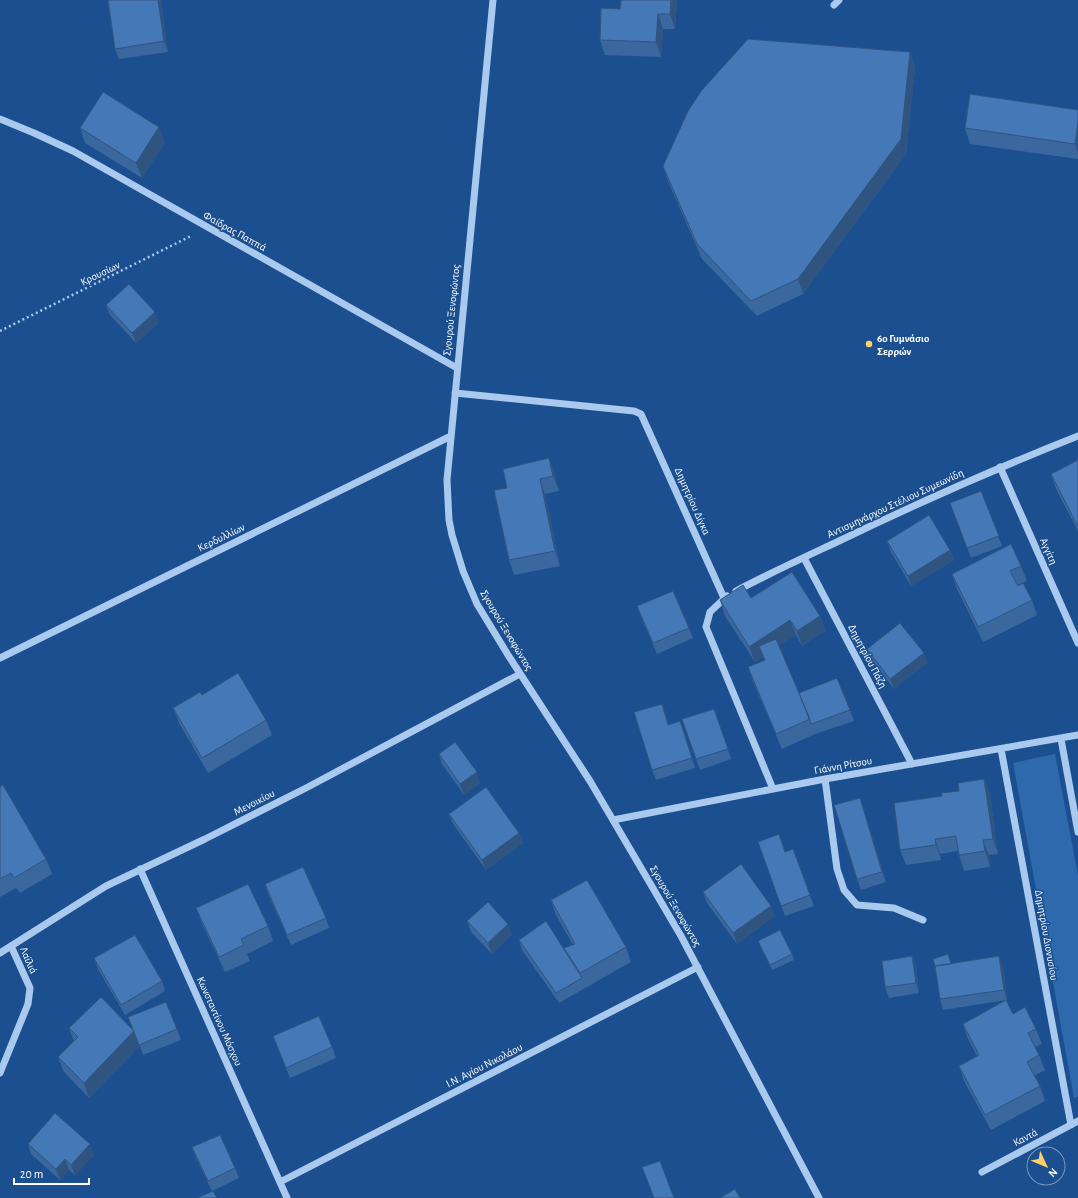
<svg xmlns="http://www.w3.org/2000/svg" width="1078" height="1198" viewBox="0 0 1078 1198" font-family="'Alegreya Sans',sans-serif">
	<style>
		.green { fill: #2e69ad }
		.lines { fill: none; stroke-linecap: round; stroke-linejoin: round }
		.path { stroke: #a9c9ee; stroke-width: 2.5; stroke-dasharray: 2 3; stroke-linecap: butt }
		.minor { stroke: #a9c9ee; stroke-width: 7 }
		.wall { fill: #3a679d }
		.shaded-wall { fill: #305480 }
		.building { fill: #4478b7; stroke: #305480 }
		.poi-dot { fill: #ffd166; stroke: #1b4f8f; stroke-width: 1.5 }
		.labels { text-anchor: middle; stroke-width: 3; stroke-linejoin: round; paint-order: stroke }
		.street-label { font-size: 11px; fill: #fff; stroke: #1b4f8f }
		.poi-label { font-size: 11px; font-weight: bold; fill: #fff; stroke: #1b4f8f; text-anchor: start }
	</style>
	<rect width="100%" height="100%" fill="#1b4f8f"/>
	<path class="green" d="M1055,754L1078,875V1097L1074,1098L1013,763Z"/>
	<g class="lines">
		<path class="path" d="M0,331L191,236"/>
		<path class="minor" d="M493,0L447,480L449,520L452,535L463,571L477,604L508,655L590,781L681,936L819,1198
			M834,5L839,0
			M0,119L34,133L73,151L457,368
			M455,393L634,411L641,414L724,598
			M1000,467L1078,643
			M804,558L912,764
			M736,591C770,573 805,557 839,541C918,503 997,468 1078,436
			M727,596L710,612L706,627L773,789
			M0,658L451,436
			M1061,739L1078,832
			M1001,749L1071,1125
			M825,779L837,869L844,890L857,905L894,908L923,920
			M613,820L825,779L1078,735
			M140,869L287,1198
			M0,953L106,886L205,839L306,788L520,674
			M0,1073L28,1004L30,988L11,946
			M982,1172L1078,1121
			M280,1182L698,967"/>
	</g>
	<path class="wall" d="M108,0H161L168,52L119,59L115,49Z
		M621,0H677L675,29H663L661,57L605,55L600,40L620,9Z
		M910,52L915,68L906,154L803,294L757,316L702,259L668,181L663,166Z
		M1078,110V159L970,144L965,128Z
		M80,128L165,142L142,178L85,143Z
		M106,305L159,322L136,343L110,315Z
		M1078,460V531L1056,489L1051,474Z
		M555,474L559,491L545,494L560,566L514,575L509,560L507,488Z
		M981,491L1002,546L971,558L950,503Z
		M887,541L950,550L954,560L911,586L891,552Z
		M1021,566L1027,581L1017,585L1032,600L1037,615L983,642L957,589L952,574Z
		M751,598L820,616L825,631L802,646L796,635L779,646L799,693L850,710L854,721L815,734L782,749L753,682L748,667L764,660L763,656L755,662L725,616L720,600Z
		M637,606L689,628L693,638L657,654L641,617Z
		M867,649L924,653L927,663L894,689L871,659Z
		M202,695L266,720L272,735L208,773L179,723L173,708Z
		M662,704L669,725L684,731L695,768L656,780L652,770Z
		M718,719L731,759L700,770L696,759Z
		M439,754L480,783L464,795L442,764Z
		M984,779L990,794L998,854L989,855L990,867L964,871L959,855L958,851L940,854L941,860L906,865L900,850L942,796L959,791Z
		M0,787L46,859L52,874L20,893L16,888L0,897Z
		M860,798L886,882L861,890L857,879Z
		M449,814L519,833L523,843L486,870L453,824Z
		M758,842L785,852L793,849L814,906L785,916Z
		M265,884L326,918L329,928L291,945L268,894Z
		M703,892L775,916L737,944L707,903Z
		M551,900L626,947L631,962L559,1003L522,950L519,940L566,953L564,948L573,945L556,915Z
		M196,908L268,926L273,941L247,954L250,961L225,972L202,924Z
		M467,921L508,924L512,934L492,954L471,932Z
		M758,941L792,954L794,960L772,970Z
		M912,956L916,967L919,993L889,998L885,987Z
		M94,958L162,981L165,991L125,1015L98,969Z
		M951,964L1003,967L1007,1000L943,1010L940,999Z
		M1013,1014L1036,1029L1042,1044L1035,1047L1039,1055L1045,1070L1034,1076L1040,1086L1045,1101L991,1130L964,1081L959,1066L977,1056L968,1039L963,1024Z
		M69,1028L133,1030L177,1029L181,1040L143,1055L140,1046L89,1098L64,1072L58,1057L74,1042Z
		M273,1036L332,1047L336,1058L290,1078Z
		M28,1144L94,1155L75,1175L69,1170L60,1180L31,1154Z
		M192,1147L235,1168L239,1178L212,1191L196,1158Z"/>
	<path class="shaded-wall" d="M158,0H161L168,52L164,41Z
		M671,0H677L675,29L670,14Z
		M658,14L663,29L661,57L656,42Z
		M910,52L915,68L906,154L803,294L798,279Z
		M1078,122V153L1075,144Z
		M159,127L165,142L142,178L136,163Z
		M155,312L159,322L136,343L132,333Z
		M549,458L555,474L559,491L553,476Z
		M540,479L545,494L560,566L555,551Z
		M950,550L954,560L911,586L908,576Z
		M820,616L825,631L802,646L797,631Z
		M790,620L796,635L763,656L759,646L763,656L755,662L749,647Z
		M924,653L927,663L894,689L890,679Z
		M680,721L684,731L695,768L692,758Z
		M477,772L480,783L464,795L460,784Z
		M984,779L990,794L998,854L993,839Z
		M860,798L863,808L886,882L882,872Z
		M519,833L523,843L486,870L482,860Z
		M935,839L940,854L941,860L936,845Z
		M983,840L989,855L990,867L985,851Z
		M771,906L775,916L737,944L733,933Z
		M508,924L512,934L492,954L488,943Z
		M912,956L916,967L919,993L916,983Z
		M999,956L1003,967L1007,1000L1004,990Z
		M134,1031L140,1046L89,1098L84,1083Z
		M90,1144L94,1155L75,1175L71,1165Z
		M65,1159L69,1170L60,1180L56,1169Z"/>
	<path class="building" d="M108,0H158L164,41L115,49Z
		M621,0H671L670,14H658L656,42L600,40L601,8L620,9Z
		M748,39L910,52L901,139L798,279L751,301L697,244L663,166L688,111L702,90Z
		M103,92L159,127L136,163L80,128Z
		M970,94L1078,110V122L1075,144L965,128Z
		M129,284L155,312L132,333L106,305Z
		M549,458L553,476L540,479L555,551L509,560L494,490L507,488L503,469Z
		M1078,460V527L1051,474Z
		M981,491L999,536L967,548L950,503Z
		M929,515L950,550L908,576L887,541Z
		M1011,544L1021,566L1010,571L1018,586L1023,583L1032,600L978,627L952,574Z
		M792,572L820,616L797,631L790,620L749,647L720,600L743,585L751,598Z
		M673,591L689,628L653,643L637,606Z
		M900,623L924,653L890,679L867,649Z
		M776,639L810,719L776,734L748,667L765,660L759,646Z
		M238,673L266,720L202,758L173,708L200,692L202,695Z
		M837,678L850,710L811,724L799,693Z
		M662,704L668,725L680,721L692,758L652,770L634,712Z
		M714,709L728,749L696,759L682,719Z
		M455,742L477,772L460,784L439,754Z
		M984,779L993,839L983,840L985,851L959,855L956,836L935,839L936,845L900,850L894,803L942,796L941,793L959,791L958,783Z
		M3,785L46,859L14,878L11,873L0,879V787Z
		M486,787L519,833L482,860L449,814Z
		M860,798L882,872L857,879L834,805Z
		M779,834L785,852L793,849L810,895L781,906L758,842Z
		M741,864L771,906L733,933L703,892Z
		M303,867L326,918L287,935L265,884Z
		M587,880L626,947L580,973L564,948L575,944L551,900Z
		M248,884L268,926L241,939L244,945L219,957L196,908Z
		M488,902L508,924L488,943L467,921Z
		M546,921L582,978L556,993L519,940Z
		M780,930L792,954L770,965L758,941Z
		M135,935L162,981L121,1005L94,958Z
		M948,954L951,964L935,966L933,959Z
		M912,956L916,983L885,987L882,961Z
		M999,956L1004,990L940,999L935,966Z
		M101,997L134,1031L84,1083L58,1057L78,1037L69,1028Z
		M1006,1000L1013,1014L1025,1007L1036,1029L1028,1033L1039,1055L1027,1062L1040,1086L985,1115L959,1066L979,1055L963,1024Z
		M166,1002L177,1029L139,1045L128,1017Z
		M319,1016L332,1047L286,1068L273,1036Z
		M55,1113L90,1144L71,1165L65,1159L56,1169L28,1144Z
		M220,1135L235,1168L208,1181L192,1147Z
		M660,1161L674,1198H654L642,1167Z
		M735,1189L740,1198H720Z
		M213,1191L217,1198H197Z"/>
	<circle class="poi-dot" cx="869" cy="344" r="4"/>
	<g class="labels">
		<g class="street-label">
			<text transform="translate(235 231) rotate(29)" y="4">Φαίδρας Παππά</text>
			<text transform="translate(100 273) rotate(-26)" y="4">Κρουσίων</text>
			<text transform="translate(451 310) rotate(-84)" y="4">Σγουρού Ξενοφώντος</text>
			<text transform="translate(693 501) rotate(66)" y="4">Δημητρίου Δίγκα</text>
			<text transform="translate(895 503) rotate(-25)" y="4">Αντισμηνάρχου Στέλιου Συμεωνίδη</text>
			<text transform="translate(221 537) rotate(-26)" y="4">Κερδυλλίων</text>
			<text transform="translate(1049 551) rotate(66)" y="4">Αγγίτη</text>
			<text transform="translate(507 630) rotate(59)" y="4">Σγουρού Ξενοφώντος</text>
			<text transform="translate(868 656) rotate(62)" y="4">Δημητρίου Πάζη</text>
			<text transform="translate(843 765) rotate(-10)" y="4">Γιάννη Ρίτσου</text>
			<text transform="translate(254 802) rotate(-27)" y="4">Μενοικίου</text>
			<text transform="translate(676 906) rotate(60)" y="4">Σγουρού Ξενοφώντος</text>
			<text transform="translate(1047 935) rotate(80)" y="4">Δημητρίου Διονυσίου</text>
			<text transform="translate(29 960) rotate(66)" y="4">Λαϊλιά</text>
			<text transform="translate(220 1021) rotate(66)" y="4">Κωνσταντίνου Μόσχου</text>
			<text transform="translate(484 1065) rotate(-27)" y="4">Ι.Ν. Αγίου Νικολάου</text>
			<text transform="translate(1025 1137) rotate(-28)" y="4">Καντά</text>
		</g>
		<g class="poi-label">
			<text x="877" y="342">6ο Γυμνάσιο<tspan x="877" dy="13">Σερρών</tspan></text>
		</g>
	</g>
	<g transform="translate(1046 1166) rotate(134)"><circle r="19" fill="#1b4f8f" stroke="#7695bc"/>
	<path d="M0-3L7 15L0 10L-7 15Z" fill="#ffd166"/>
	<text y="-6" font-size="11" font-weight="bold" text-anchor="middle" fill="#ffffff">N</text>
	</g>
	<path d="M14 1178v6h75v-6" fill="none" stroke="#ffffff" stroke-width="2"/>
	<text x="20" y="1178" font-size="12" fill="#ffffff" stroke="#1b4f8f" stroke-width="3" paint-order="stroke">20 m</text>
</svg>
